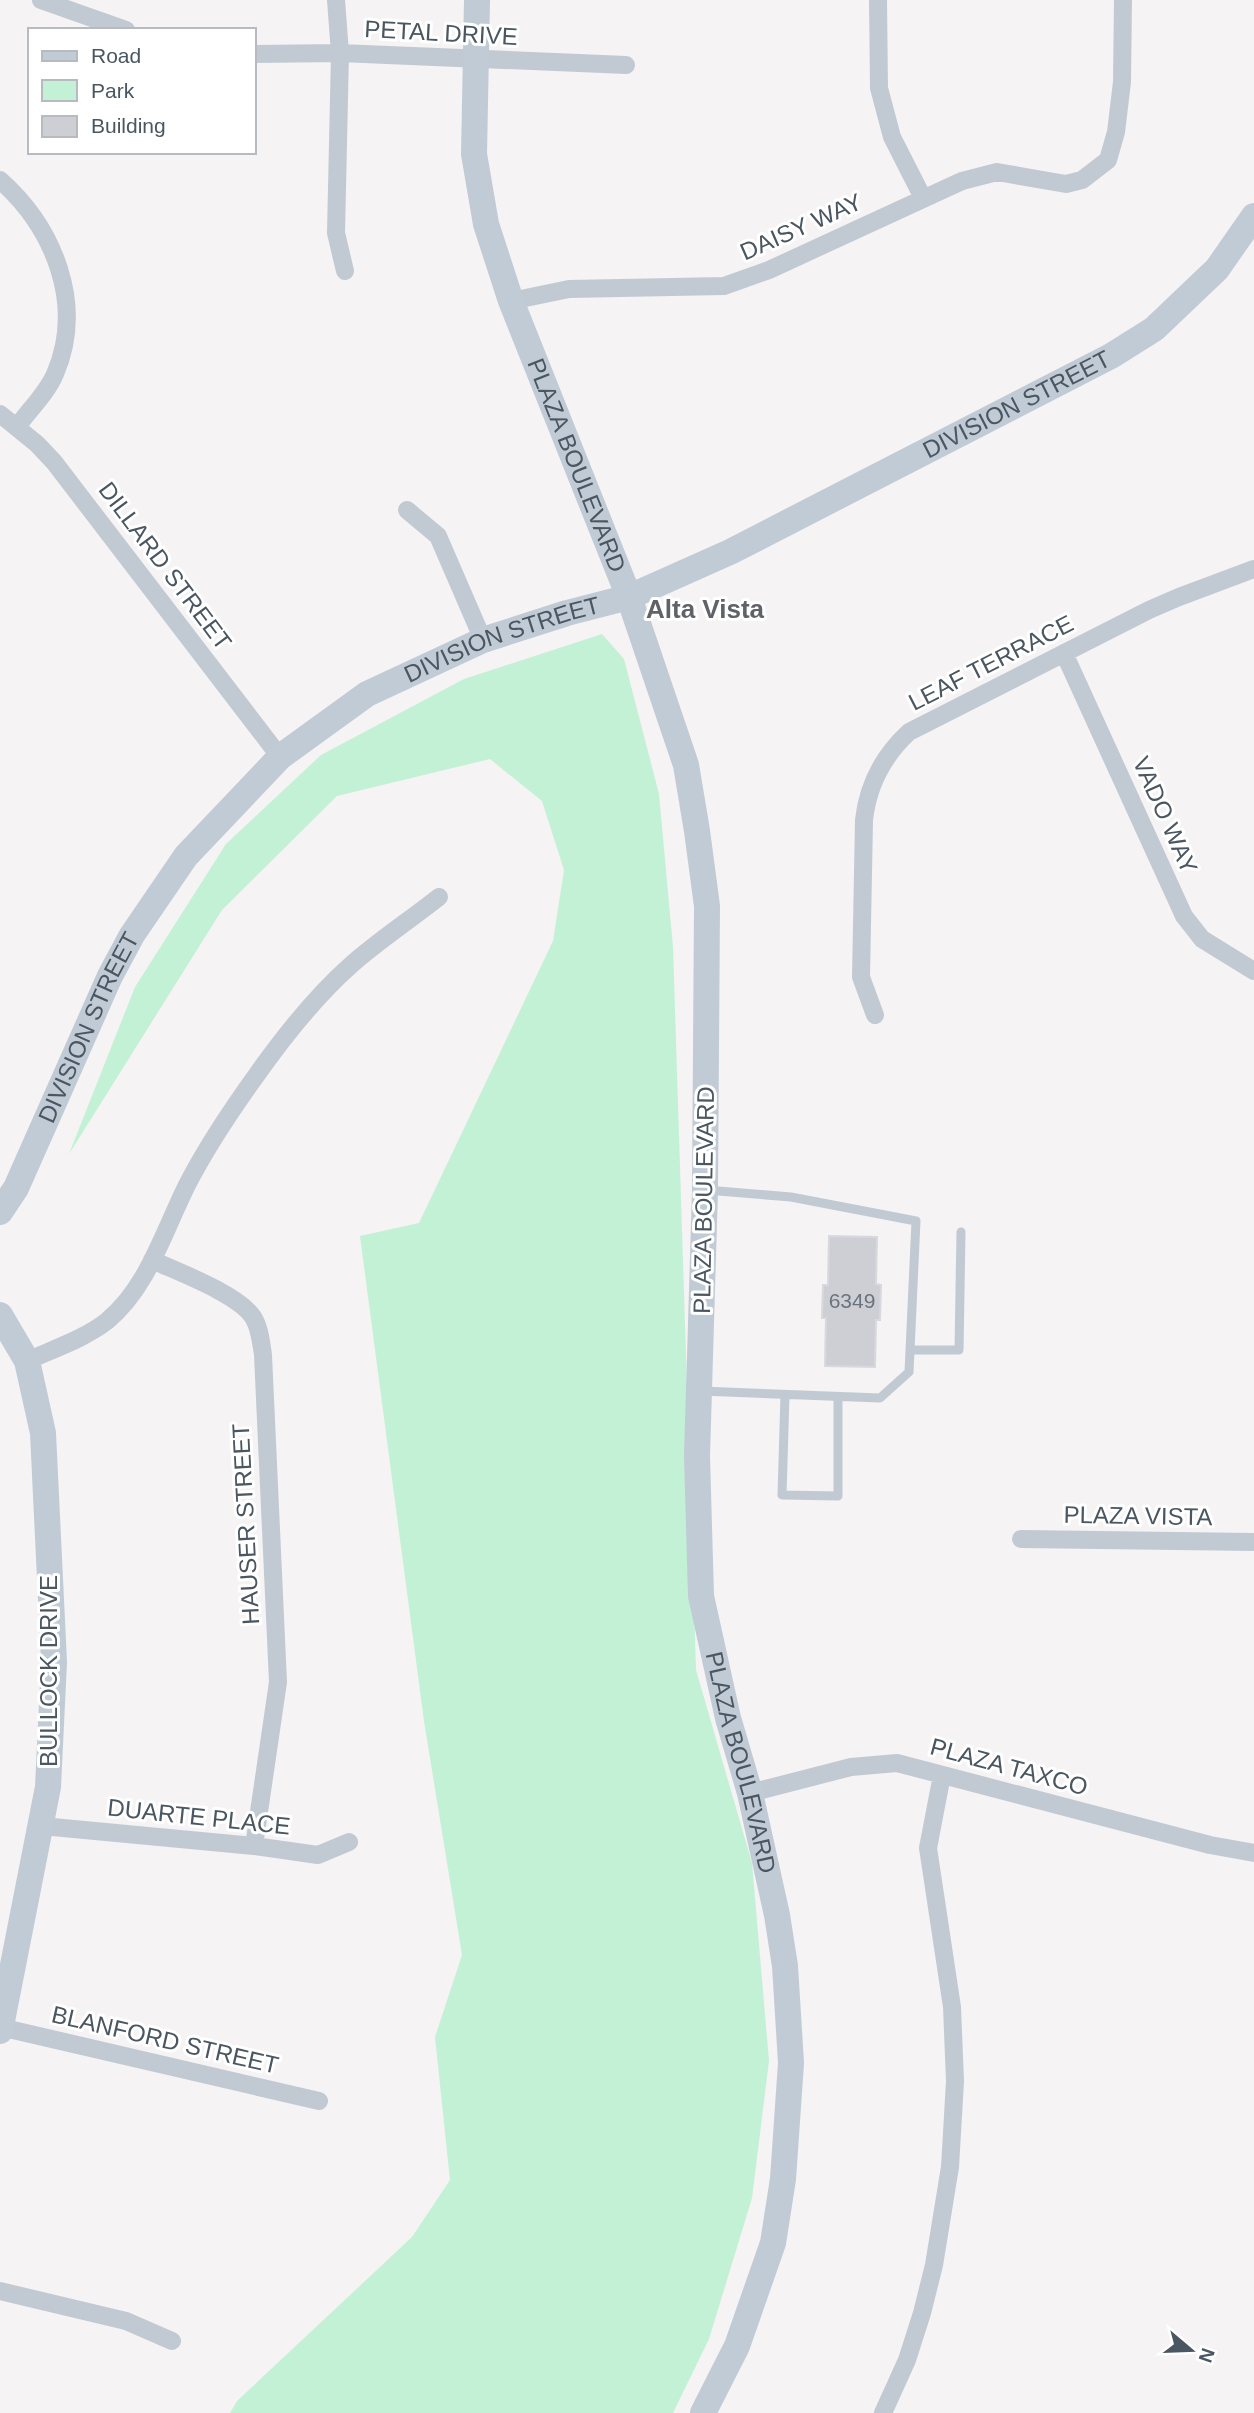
<svg xmlns="http://www.w3.org/2000/svg" width="1254" height="2413" viewBox="0 0 1254 2413" font-family="Arial,sans-serif">
	<style>
		.green { fill: #c3f1d5 }
		.building { fill: #cdcfd5; stroke: #d7d9de; stroke-width: 2 }
		.lines { fill: none; stroke-linecap: round; stroke-linejoin: round }
		.lane { stroke: #c1cad2; stroke-width: 9 }
		.street { stroke: #c1cad2; stroke-width: 18 }
		.secondary { stroke: #c1cbd6; stroke-width: 26 }
		.labels { text-anchor: middle; stroke-width: 6; stroke-linejoin: round; paint-order: stroke }
		.number-label { font-size: 21px; fill: #6b747e }
		.street-label { font-size: 24px; fill: #4a5661; stroke: #fff }
		.neighbourhood-label { font-size: 26px; font-weight: bold; fill: #5f6368; stroke: #fff }
	</style>
	<rect width="100%" height="100%" fill="#f5f3f3"/>
	<path class="green" d="M602,634L624,659L659,794L673,947L696,1670L752,1863L769,2061L752,2198L709,2339L673,2413H230L237,2401L412,2237L450,2180L435,2037L462,1955L424,1721L360,1236L419,1223L553,941L564,870L542,801L490,759L337,796L222,910L69,1154L135,987L226,844L321,755L464,679Z"/>
	<path class="building" d="M829,1236L877,1237L876,1284L881,1285L880,1320H876L875,1367L825,1366L826,1318H822L823,1285H828Z"/>
	<g class="lines">
		<path class="lane" d="M910,1350H959L961,1232
			M701,1391L880,1398L909,1372L916,1221L791,1197L706,1190
			M785,1395L782,1495L838,1496V1397"/>
		<path class="street" d="M41,0L126,30
			M336,0L340,53L336,233L345,271
			M878,0L879,88L892,137L923,198
			M254,54L340,53L626,65
			M0,180C54,228 85,304 55,374C47,393 29,410 17,427
			M511,301L569,289L724,286L769,270L962,181L997,172L1066,184L1082,180L1108,160L1116,132L1122,82L1123,0
			M0,414L37,444L54,462L280,757
			M407,510L438,536L483,640
			M1064,653L1184,916L1202,939L1254,971
			M875,1015L861,977L864,820C868,784 883,756 909,732L1149,610L1179,597L1254,569
			M152,1260C178,1272 238,1294 253,1317C260,1328 261,1342 263,1355L278,1682L254,1846
			M27,1361C53,1349 84,1339 107,1321C148,1287 164,1231 187,1185C207,1146 232,1109 258,1073C285,1035 316,996 351,965C378,941 410,920 439,897
			M1021,1539L1254,1542
			M750,1793L851,1767L897,1763L1210,1845L1254,1853
			M42,1826L254,1846L318,1855L349,1842
			M0,2027L319,2101
			M0,2291L126,2321L172,2341
			M883,2413L907,2360L922,2313L934,2265L950,2167L955,2081L952,2007L928,1848L942,1775"/>
		<g class="secondary">
			<path id="s1" d="M477,0L474,154L486,224L511,301L629,597L686,765L697,831L707,906L705,1190L697,1456L701,1596L728,1718L750,1793L777,1915L785,1966L791,2063L783,2179L773,2243L737,2346L703,2413"/>
			<path id="s2" d="M0,1212L16,1188L110,976L132,935L186,856L280,757L367,694L483,640L567,613L629,597L730,552L1111,356L1154,329L1217,269L1254,216"/>
			<path d="M0,1315L27,1361L43,1433L54,1662L48,1787L0,2031"/>
		</g>
	</g>
	<g class="labels">
		<g class="number-label">
			<text x="852" y="1308">6349</text>
		</g>
		<g class="street-label">
			<text transform="translate(441 33) rotate(3)" y="8">PETAL DRIVE</text>
			<text transform="translate(801 227) rotate(-24)" y="8">DAISY WAY</text>
			<text dy="8" stroke="none"><textPath href="#s2" startOffset="1360">DIVISION STREET</textPath></text>
			<text dy="8" stroke="none"><textPath href="#s1" startOffset="483">PLAZA BOULEVARD</textPath></text>
			<text transform="translate(165 566) rotate(53)" y="8">DILLARD STREET</text>
			<text dy="8" stroke="none"><textPath href="#s2" startOffset="793">DIVISION STREET</textPath></text>
			<text transform="translate(991 663) rotate(-27)" y="8">LEAF TERRACE</text>
			<text transform="translate(1165 815) rotate(66)" y="8">VADO WAY</text>
			<text dy="8" stroke="none"><textPath href="#s2" startOffset="205">DIVISION STREET</textPath></text>
			<text transform="translate(704 1200) rotate(-89)" y="8">PLAZA BOULEVARD</text>
			<text transform="translate(1138 1516) rotate(1)" y="8">PLAZA VISTA</text>
			<text transform="translate(246 1524) rotate(-93)" y="8">HAUSER STREET</text>
			<text transform="translate(49 1671) rotate(-90)" y="8">BULLOCK DRIVE</text>
			<text dy="8" stroke="none"><textPath href="#s1" startOffset="1806">PLAZA BOULEVARD</textPath></text>
			<text transform="translate(1009 1767) rotate(15)" y="8">PLAZA TAXCO</text>
			<text transform="translate(199 1817) rotate(6)" y="8">DUARTE PLACE</text>
			<text transform="translate(165 2040) rotate(13)" y="8">BLANFORD STREET</text>
		</g>
		<g class="neighbourhood-label">
			<text x="705" y="618">Alta Vista</text>
		</g>
	</g>
	<rect x="28" y="28" width="228" height="126" fill="#ffffff" stroke="#b7bbc0" stroke-width="2"/>
	<rect x="42" y="51" width="35" height="10" fill="#c1cbd6" stroke="#b7bbc0" stroke-width="2"/>
	<text x="91" y="63" font-size="21" fill="#4a5661">Road</text>
	<rect x="42" y="80" width="35" height="21" fill="#c3f1d5" stroke="#b7bbc0" stroke-width="2"/>
	<text x="91" y="98" font-size="21" fill="#4a5661">Park</text>
	<rect x="42" y="116" width="35" height="21" fill="#cdcfd5" stroke="#b7bbc0" stroke-width="2"/>
	<text x="91" y="133" font-size="21" fill="#4a5661">Building</text>
	<g transform="translate(1191 2350) rotate(109)" stroke="#ffffff" stroke-width="5" paint-order="stroke">
	<path d="M0-5L12 26L0 18L-12 26Z" fill="#4a5661"/>
	<text y="-10" font-size="19" font-weight="bold" text-anchor="middle" fill="#4a5661">N</text>
	</g>
</svg>
